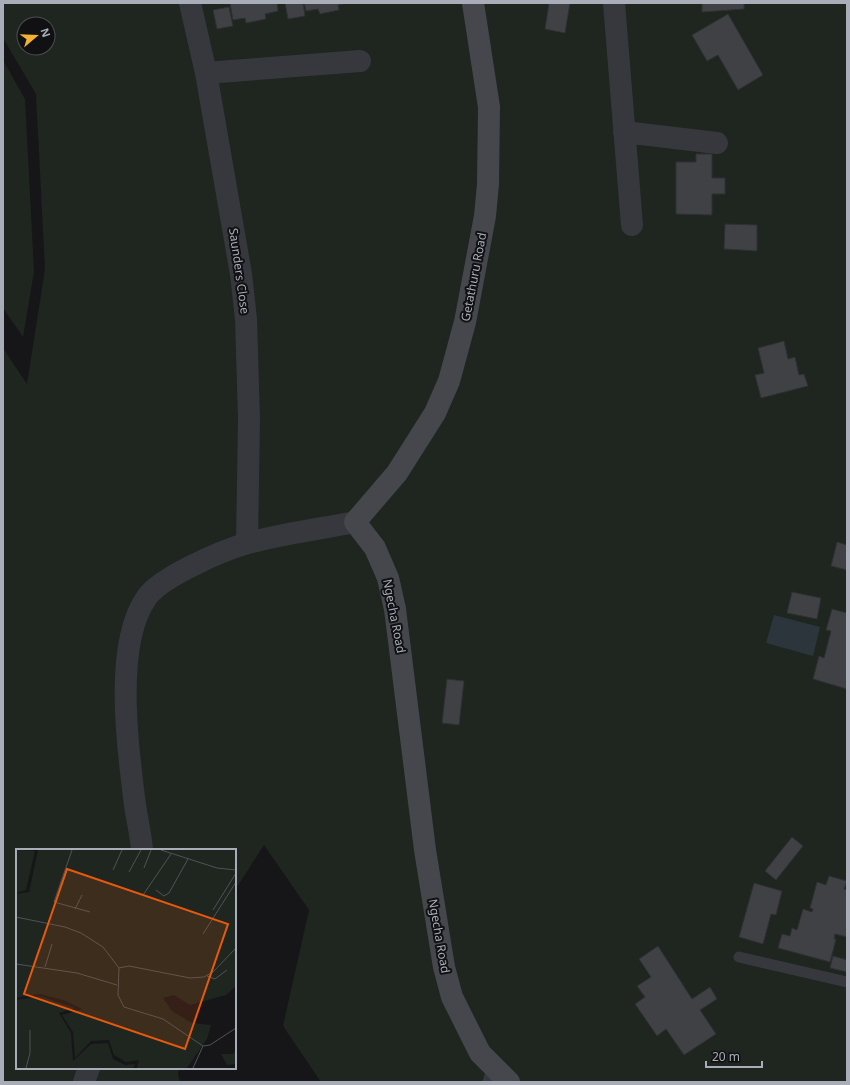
<svg xmlns="http://www.w3.org/2000/svg" width="850" height="1085" viewBox="0 0 850 1085" font-family="'Noto Sans',sans-serif">
	<style>
		.green { fill: #1e261f; fill-rule: evenodd }
		.water { fill: #2c353c }
		.building { fill: #404145; stroke: #303034 }
		.lines { fill: none; stroke-linecap: round; stroke-linejoin: round }
		.service { stroke: #37383d; stroke-width: 11 }
		.minor { stroke: #37383d; stroke-width: 22 }
		.tertiary { stroke: #37383d; stroke-width: 22 }
		.secondary { stroke: #45474d; stroke-width: 22 }
		.labels { text-anchor: middle; stroke-width: 4; stroke-linejoin: round; paint-order: stroke }
		.street-label { font-size: 12px; fill: #a8adb8; stroke: #111113 }
		.inset-road { fill: none; stroke: #505258; stroke-width: 1 }
		.view { fill: #e8590c; fill-opacity: 0.15; stroke: #e8590c; stroke-width: 2 }
		.inset-edge { fill: none; stroke: #a8adb8; stroke-width: 2 }
	</style>
	<rect width="100%" height="100%" fill="#161618"/>
	<path class="green" d="M3,3H847V1082H321L283,1026L309,910L264,845L235,890V850H17V1068H179L178,1074L180,1082H3V348L27,384L45,269L36,94L3,38ZM24,24H48V48H24Z
		M3,60L25,99L34,272L23,337L3,308Z"/>
	<path class="water" d="M774,615L820,627L813,656L766,643Z"/>
	<path class="building" d="M230,3H277L278,11L265,14L266,19L246,23L245,18L233,20Z
		M285,3H303L305,16L288,19Z
		M304,3H347L338,5L339,10L320,14L318,9L306,11Z
		M549,3H570L565,33L545,29Z
		M702,3H744V9L702,12Z
		M229,7L233,26L217,29L213,10Z
		M728,14L763,75L738,90L718,55L707,61L692,35Z
		M696,154H712V178H725V194H712V215L676,214V162H696Z
		M725,224L757,225V251L724,249Z
		M784,341L788,359L795,357L799,375L804,374L808,386L761,398L755,375L764,373L758,348Z
		M837,542L847,545V570L831,566Z
		M792,592L821,598L817,619L787,613Z
		M832,609L847,613V689L813,679L819,656L824,658L831,631L826,630Z
		M447,679L464,681L459,725L442,723Z
		M792,837L803,846L776,880L765,871Z
		M829,876L847,881L844,889L847,890V937L835,934L834,939H836L830,962L778,948L782,934L790,936L792,928L797,930L803,909L812,912L813,909L810,908L817,882L826,885Z
		M754,883L782,891L776,915L771,914L763,944L739,937Z
		M658,946L692,999L710,987L717,999L700,1010L716,1034L684,1055L666,1029L657,1036L635,1004L645,997L637,986L651,977L639,959Z
		M833,956L847,960V972L830,968Z"/>
	<g class="lines">
		<path class="service" d="M739,957L847,982
			M488,1082L493,1066"/>
		<path class="minor" d="M190,3L206,73L241,274L246,319L249,419L247,543
			M614,3L632,225
			M206,73L360,61
			M624,132L717,143"/>
		<path class="tertiary" d="M142,850C141,835 137,820 135,805C128,750 113,644 147,597C161,577 223,550 248,543C282,534 319,529 355,522
			M84,1082L89,1068"/>
		<path class="secondary" d="M473,3L489,107L488,184L485,216L465,322L449,381L435,413L397,473L355,522L375,548L388,578L395,609L425,850L444,967L452,997L480,1053L509,1082"/>
	</g>
	<g class="labels">
		<g class="street-label">
			<text transform="translate(239 271) rotate(82)" y="4">Saunders Close</text>
			<text transform="translate(474 277) rotate(-79)" y="4">Getathuru Road</text>
			<text transform="translate(394 616) rotate(79)" y="4">Ngecha Road</text>
			<text transform="translate(439 936) rotate(80)" y="4">Ngecha Road</text>
		</g>
	</g>
	<g transform="translate(16 849)">
		<rect width="220" height="220" fill="#161618"/>
		<path d="M0,1L19,2L10,41L0,44ZM22,1H220V137L210,146L174,156L158,146L147,149L156,162L176,174L195,176L191,190L171,219H121L123,211L110,213L98,206L93,191L75,192L59,209L57,183L46,166L66,160L50,152L24,145L0,149V45L13,43ZM24,147L59,159L43,164L55,184L57,212L75,195L92,194L97,210L109,216L119,215L117,219H0V151ZM220,201V215L211,216L205,205H217Z" fill="#1e261f"/>
		<path class="inset-road" d="M56,1L38,53L74,63M145,1L201,19L220,21M128,19L135,1M97,21L106,1M113,23L125,1M140,41L148,47L153,44L172,10M127,46L155,5M59,60L66,46M197,61L220,24M0,68L49,78L65,84L87,98L103,119L113,117L174,129L188,128L197,123L220,99M187,85L220,33M0,115L61,124L101,136M29,118L36,95M103,119L102,146L108,158L147,170L187,197L194,196L220,179M191,127L199,130L211,121M10,219L14,204V181M177,219L187,197"/>
		<path class="view" d="M51,20L212,75L169,200L8,145Z"/>
		<rect width="220" height="220" class="inset-edge"/>
	</g>
	<rect width="850" height="1085" fill="none" stroke="#a8adb8" stroke-width="8"/>
	<g transform="translate(36 36) rotate(71)"><circle r="19" fill="#111113" stroke="#4d4f55"/>
	<path d="M0-3L7 15L0 10L-7 15Z" fill="#f2b134"/>
	<text y="-6" font-size="11" font-weight="bold" text-anchor="middle" fill="#a8adb8">N</text>
	</g>
	<path d="M706 1061v6h56v-6" fill="none" stroke="#a8adb8" stroke-width="2"/>
	<text x="712" y="1061" font-size="12" fill="#a8adb8" stroke="#111113" stroke-width="3" paint-order="stroke">20 m</text>
</svg>
